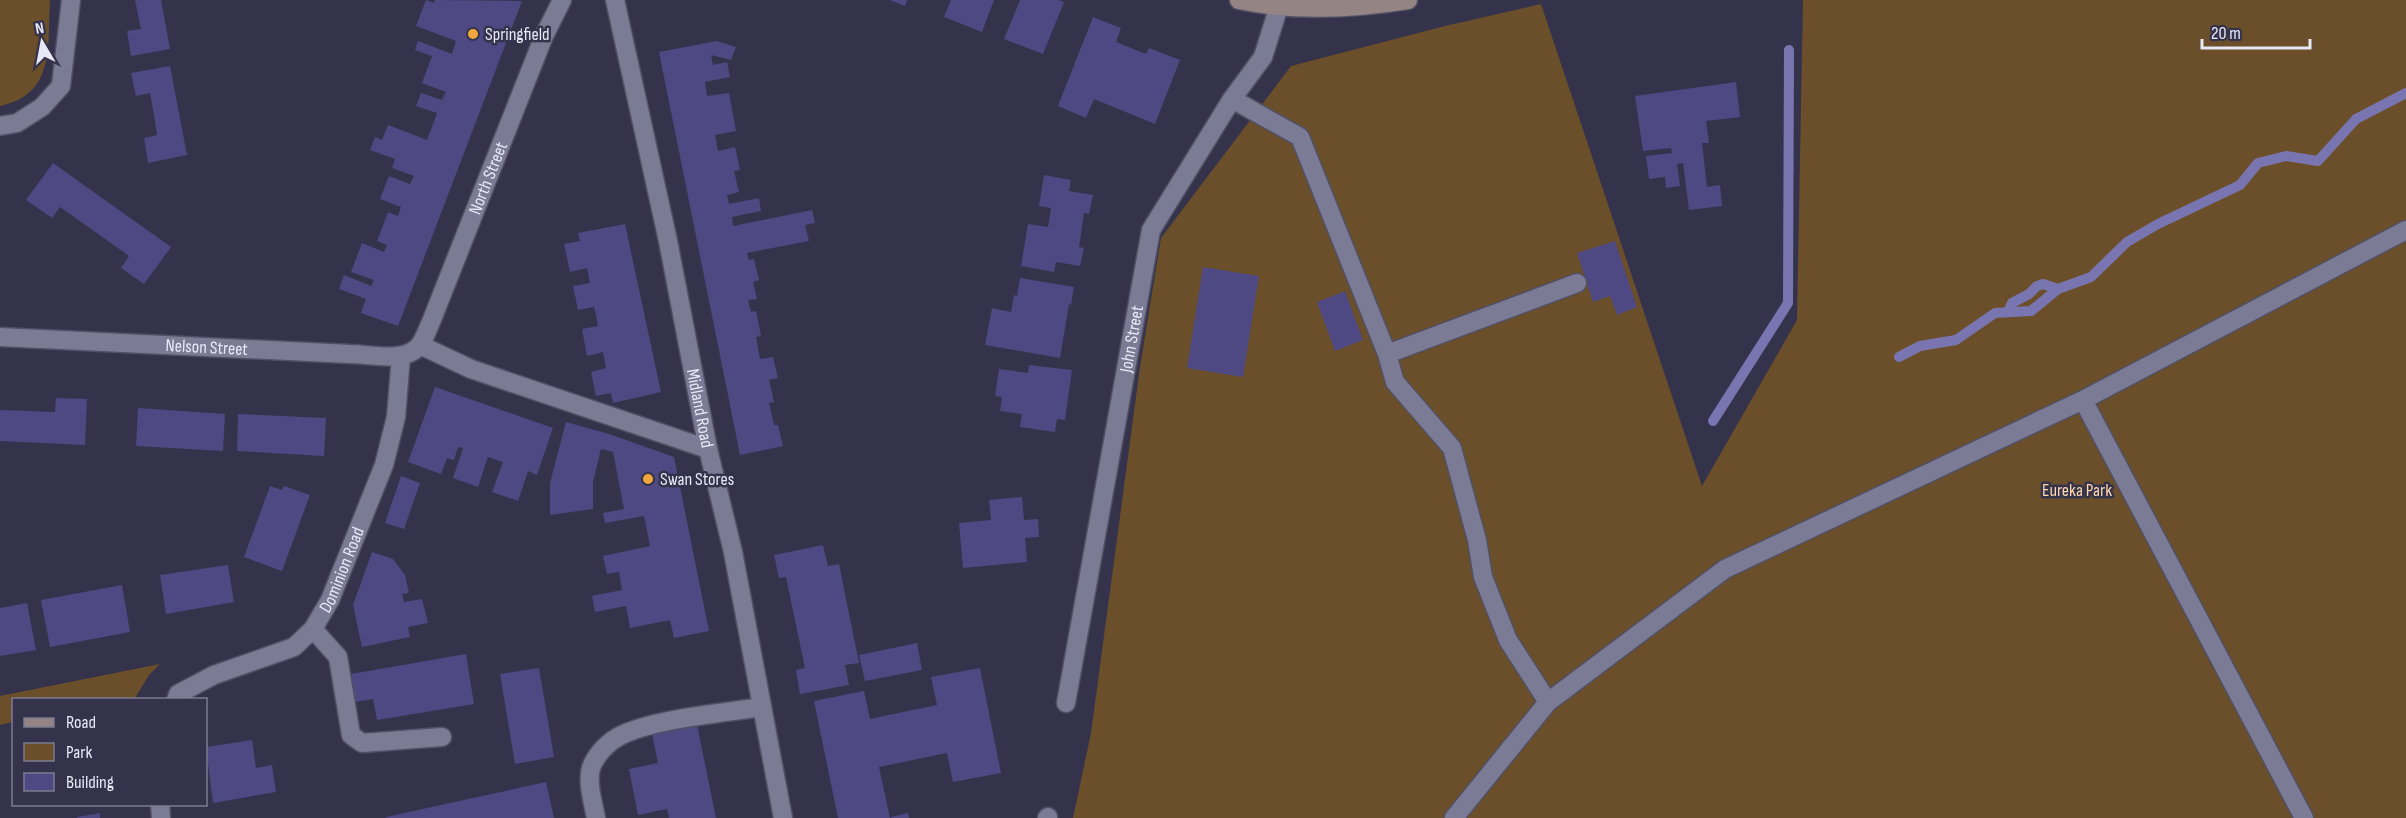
<svg xmlns="http://www.w3.org/2000/svg" width="2406" height="818" viewBox="0 0 2406 818" font-family="'Sofia Sans Condensed',sans-serif">
	<style>
		.green { fill: #6b4f2a }
		.lines { fill: none; stroke-linecap: round; stroke-linejoin: round }
		.stream { stroke: #7975b1; stroke-width: 10 }
		.building { fill: #4e4982 }
		.lane-casing { stroke: #515064; stroke-width: 21 }
		.street-casing { stroke: #515064; stroke-width: 21 }
		.secondary-casing { stroke: #515064; stroke-width: 21 }
		.lane { stroke: #7b7b96; stroke-width: 18 }
		.street { stroke: #7b7b96; stroke-width: 18 }
		.secondary { stroke: #948483; stroke-width: 18 }
		.poi-dot { fill: #efa73d; stroke: #34334b; stroke-width: 2 }
		.labels { text-anchor: middle; stroke-width: 5; stroke-linejoin: round; paint-order: stroke }
		.poi-label { font-size: 18px; fill: #e8e8f7; stroke: #34334b; text-anchor: start }
		.street-label { font-size: 18px; fill: #e8e8f7; stroke: #34334b }
		.park-label { font-size: 18px; fill: #fdd7aa; stroke: #34334b }
	</style>
	<rect width="100%" height="100%" fill="#34334b"/>
	<path class="green" d="M0,0H50C47,46 56,94 0,106Z
		M1803,0H2406V818H1073L1091,733L1140,367L1161,238L1291,66L1445,26L1541,4L1702,486L1797,320Z
		M160,664L149,675L135,698L14,700L13,722L0,725V696Z"/>
	<g class="lines">
		<path class="stream" d="M2008,312L2012,303L2029,294L2037,286L2043,284L2058,289
			M1899,357L1920,346L1956,340L1995,313L2031,311L2058,289L2091,277L2127,242L2158,224L2240,185L2258,163L2286,156L2318,161L2356,119L2406,93
			M1713,421L1788,303L1789,50"/>
	</g>
	<path class="building" d="M135,0H161L170,49L131,56L127,31L141,29Z
		M426,0L434,3L435,0L522,1L398,326L361,313L366,299L339,289L344,275L371,286L374,280L351,272L362,243L384,252L387,245L377,241L388,212L398,216L401,207L380,199L389,176L410,184L414,176L392,168L395,159L370,150L375,137L382,140L388,125L427,140L437,113L416,106L421,93L442,100L446,92L422,83L432,56L415,50L418,41L452,54L456,41L416,26Z
		M890,0H907L905,6Z
		M951,0H994L982,32L944,17Z
		M1020,0H1058L1064,2L1043,54L1004,39Z
		M1093,17L1121,28L1116,42L1146,54L1149,48L1180,60L1155,124L1094,99L1086,118L1058,106Z
		M717,41L736,47L731,60L711,55L713,65L727,62L730,77L705,82L707,96L729,93L736,131L715,135L718,151L735,147L740,170L734,171L739,192L727,195L729,204L759,198L761,211L732,217L733,226L812,210L815,223L805,225L809,241L747,253L749,260L754,259L759,280L753,282L757,299L748,300L751,312L756,311L761,336L756,337L760,359L773,357L778,378L769,380L774,402L769,403L774,425H778L783,446L740,455L659,52Z
		M170,66L187,155L148,163L144,138L157,135L154,115L150,93L136,96L131,73Z
		M1736,82L1740,117L1706,121L1709,143H1702L1707,187L1720,185L1722,206L1689,210L1683,163L1677,164L1680,186L1666,188L1665,177L1649,179L1646,156L1672,153L1671,148L1643,151L1635,96Z
		M53,163L171,247L144,284L121,268L129,256L94,231L60,207L52,218L26,200Z
		M1044,175L1071,180L1069,191L1093,195L1089,214L1084,213L1079,247L1084,248L1080,266L1056,262L1054,272L1021,266L1028,224L1048,227L1051,208L1039,206Z
		M625,224L661,392L613,403L611,393L596,396L591,372L606,368L603,352L587,356L582,329L598,326L596,315L594,307L578,310L573,286L590,283L587,268L570,272L564,244L580,241L578,233Z
		M1615,241L1637,307L1617,315L1610,296L1593,302L1577,253Z
		M1203,267L1259,276L1243,377L1187,368Z
		M1020,278L1074,287L1071,305L1069,304L1060,358L985,345L992,308L1011,312L1014,295L1017,296Z
		M1345,291L1363,340L1335,351L1317,302Z
		M1029,365L1072,370L1065,420L1057,419L1055,432L1020,427L1022,414L1000,411L1002,397L995,396L999,369L1028,373Z
		M435,387L553,428L537,475L528,471L518,501L492,492L503,462L488,457L478,487L453,478L463,448L458,447L454,460L447,458L441,474L408,462Z
		M56,398L87,399L85,445L0,441V410L55,412Z
		M138,408L225,414L223,451L136,446Z
		M238,414L326,418L324,456L237,451Z
		M566,422L609,434L674,457L709,631L674,638L670,620L630,628L626,606L595,612L592,596L622,590L619,572L607,574L603,556L650,546L644,516L605,523L603,513L624,509L613,452L601,449L593,482V509L550,515V483Z
		M401,476L420,483L404,529L385,523Z
		M270,486L282,490L284,486L310,495L282,571L244,557Z
		M1022,497L1024,520L1038,519L1039,537L1025,538L1027,562L963,568L959,523L991,520L989,500Z
		M823,545L828,566L839,564L859,663L845,665L849,685L800,694L796,670L805,668L786,577L779,578L774,555Z
		M372,552L393,559L405,575L409,593L402,594L404,602L422,599L428,623L408,627L410,637L362,647L353,605Z
		M228,565L234,602L166,614L160,575Z
		M122,585L130,632L50,647L41,600Z
		M27,603L36,650L0,656V608Z
		M917,643L922,670L865,681L859,655Z
		M466,654L474,704L377,720L373,699L355,702L351,674Z
		M539,668L554,757L515,764L500,674Z
		M980,668L1001,773L953,782L947,753L879,767L890,818H838L814,701L864,691L870,719L937,705L931,677Z
		M696,720L716,818H669L667,809L638,815L629,769L658,763L651,729Z
		M252,740L256,768L272,765L276,792L213,803L206,747Z
		M546,782L554,818H386V817Z
		M100,813V818H77V817Z
		M908,813L909,818H891V817Z"/>
	<g class="lines">
		<defs>
			<path id="lane" d="M1232,99L1300,137L1387,354L1577,283
				M1387,354L1395,382L1452,448L1477,540L1483,577L1508,640L1548,702
				M2083,400L2304,818
				M313,629L338,657L351,735L362,743L442,737
				M596,818C593,802 587,783 591,768C595,756 607,743 618,737C651,719 723,713 762,707
				M1047,818L1048,817
				M1454,818L1548,702L1725,569L2083,400L2406,230"/>
			<g id="street">
				<path id="s1" d="M615,0L668,241L708,449L733,552L783,818"/>
				<path d="M0,126L17,123L42,107L61,86L71,0"/>
				<path id="s2" d="M0,337L350,354C369,354 404,363 418,347C424,341 427,330 431,322L544,36L562,0"/>
				<path d="M420,345L471,369L708,449"/>
				<path id="s3" d="M176,700L178,694L214,675L294,647L313,629L330,600L384,465L396,417L401,356"/>
				<path id="s4" d="M1066,703L1151,230L1232,99L1263,57L1279,6"/>
				<path d="M160,804L161,818"/>
			</g>
			<path id="secondary" d="M1239,0C1295,12 1352,9 1408,0"/>
		</defs>
		<use href="#lane" class="lane-casing"/>
		<use href="#street" class="street-casing"/>
		<use href="#secondary" class="secondary-casing"/>
		<use href="#lane" class="lane"/>
		<use href="#street" class="street"/>
		<use href="#secondary" class="secondary"/>
	</g>
	<g class="poi-dot">
		<circle cx="473" cy="34" r="6"/>
		<circle cx="648" cy="479" r="6"/>
	</g>
	<g class="labels">
		<g class="poi-label">
			<text x="485" y="40">Springfield</text>
			<text x="660" y="485">Swan Stores</text>
		</g>
		<g class="street-label">
			<text dy="6" stroke="none"><textPath href="#s2" startOffset="604">North Street</textPath></text>
			<text dy="6" stroke="none"><textPath href="#s4" startOffset="370">John Street</textPath></text>
			<text dy="6" stroke="none"><textPath href="#s2" startOffset="207">Nelson Street</textPath></text>
			<text dy="6" stroke="none"><textPath href="#s1" startOffset="417">Midland Road</textPath></text>
			<text dy="6" stroke="none"><textPath href="#s3" startOffset="224">Dominion Road</textPath></text>
		</g>
		<g class="park-label">
			<text x="2077" y="496">Eureka Park</text>
		</g>
	</g>
	<rect x="12" y="698" width="195" height="108" fill="#34334b" stroke="#7c7b90" stroke-width="1.5"/>
	<rect x="24" y="718" width="30" height="9" fill="#948483" stroke="#7c7b90" stroke-width="1.5"/>
	<text x="66" y="728" font-size="18" fill="#e8e8f7">Road</text>
	<rect x="24" y="743" width="30" height="18" fill="#6b4f2a" stroke="#7c7b90" stroke-width="1.5"/>
	<text x="66" y="758" font-size="18" fill="#e8e8f7">Park</text>
	<rect x="24" y="773" width="30" height="18" fill="#4e4982" stroke="#7c7b90" stroke-width="1.5"/>
	<text x="66" y="788" font-size="18" fill="#e8e8f7">Building</text>
	<g transform="translate(42 42) rotate(350)" stroke="#34334b" stroke-width="4.5" paint-order="stroke">
	<path d="M0-4.5L10 22L0 15L-10 22Z" fill="#e8e8f7"/>
	<text y="-9" font-size="16" font-weight="bold" text-anchor="middle" fill="#e8e8f7">N</text>
	</g>
	<path d="M2202 39v9h108v-9" fill="none" stroke="#e8e8f7" stroke-width="3"/>
	<text x="2211" y="39" font-size="18" fill="#e8e8f7" stroke="#34334b" stroke-width="4.5" paint-order="stroke">20 m</text>
</svg>
